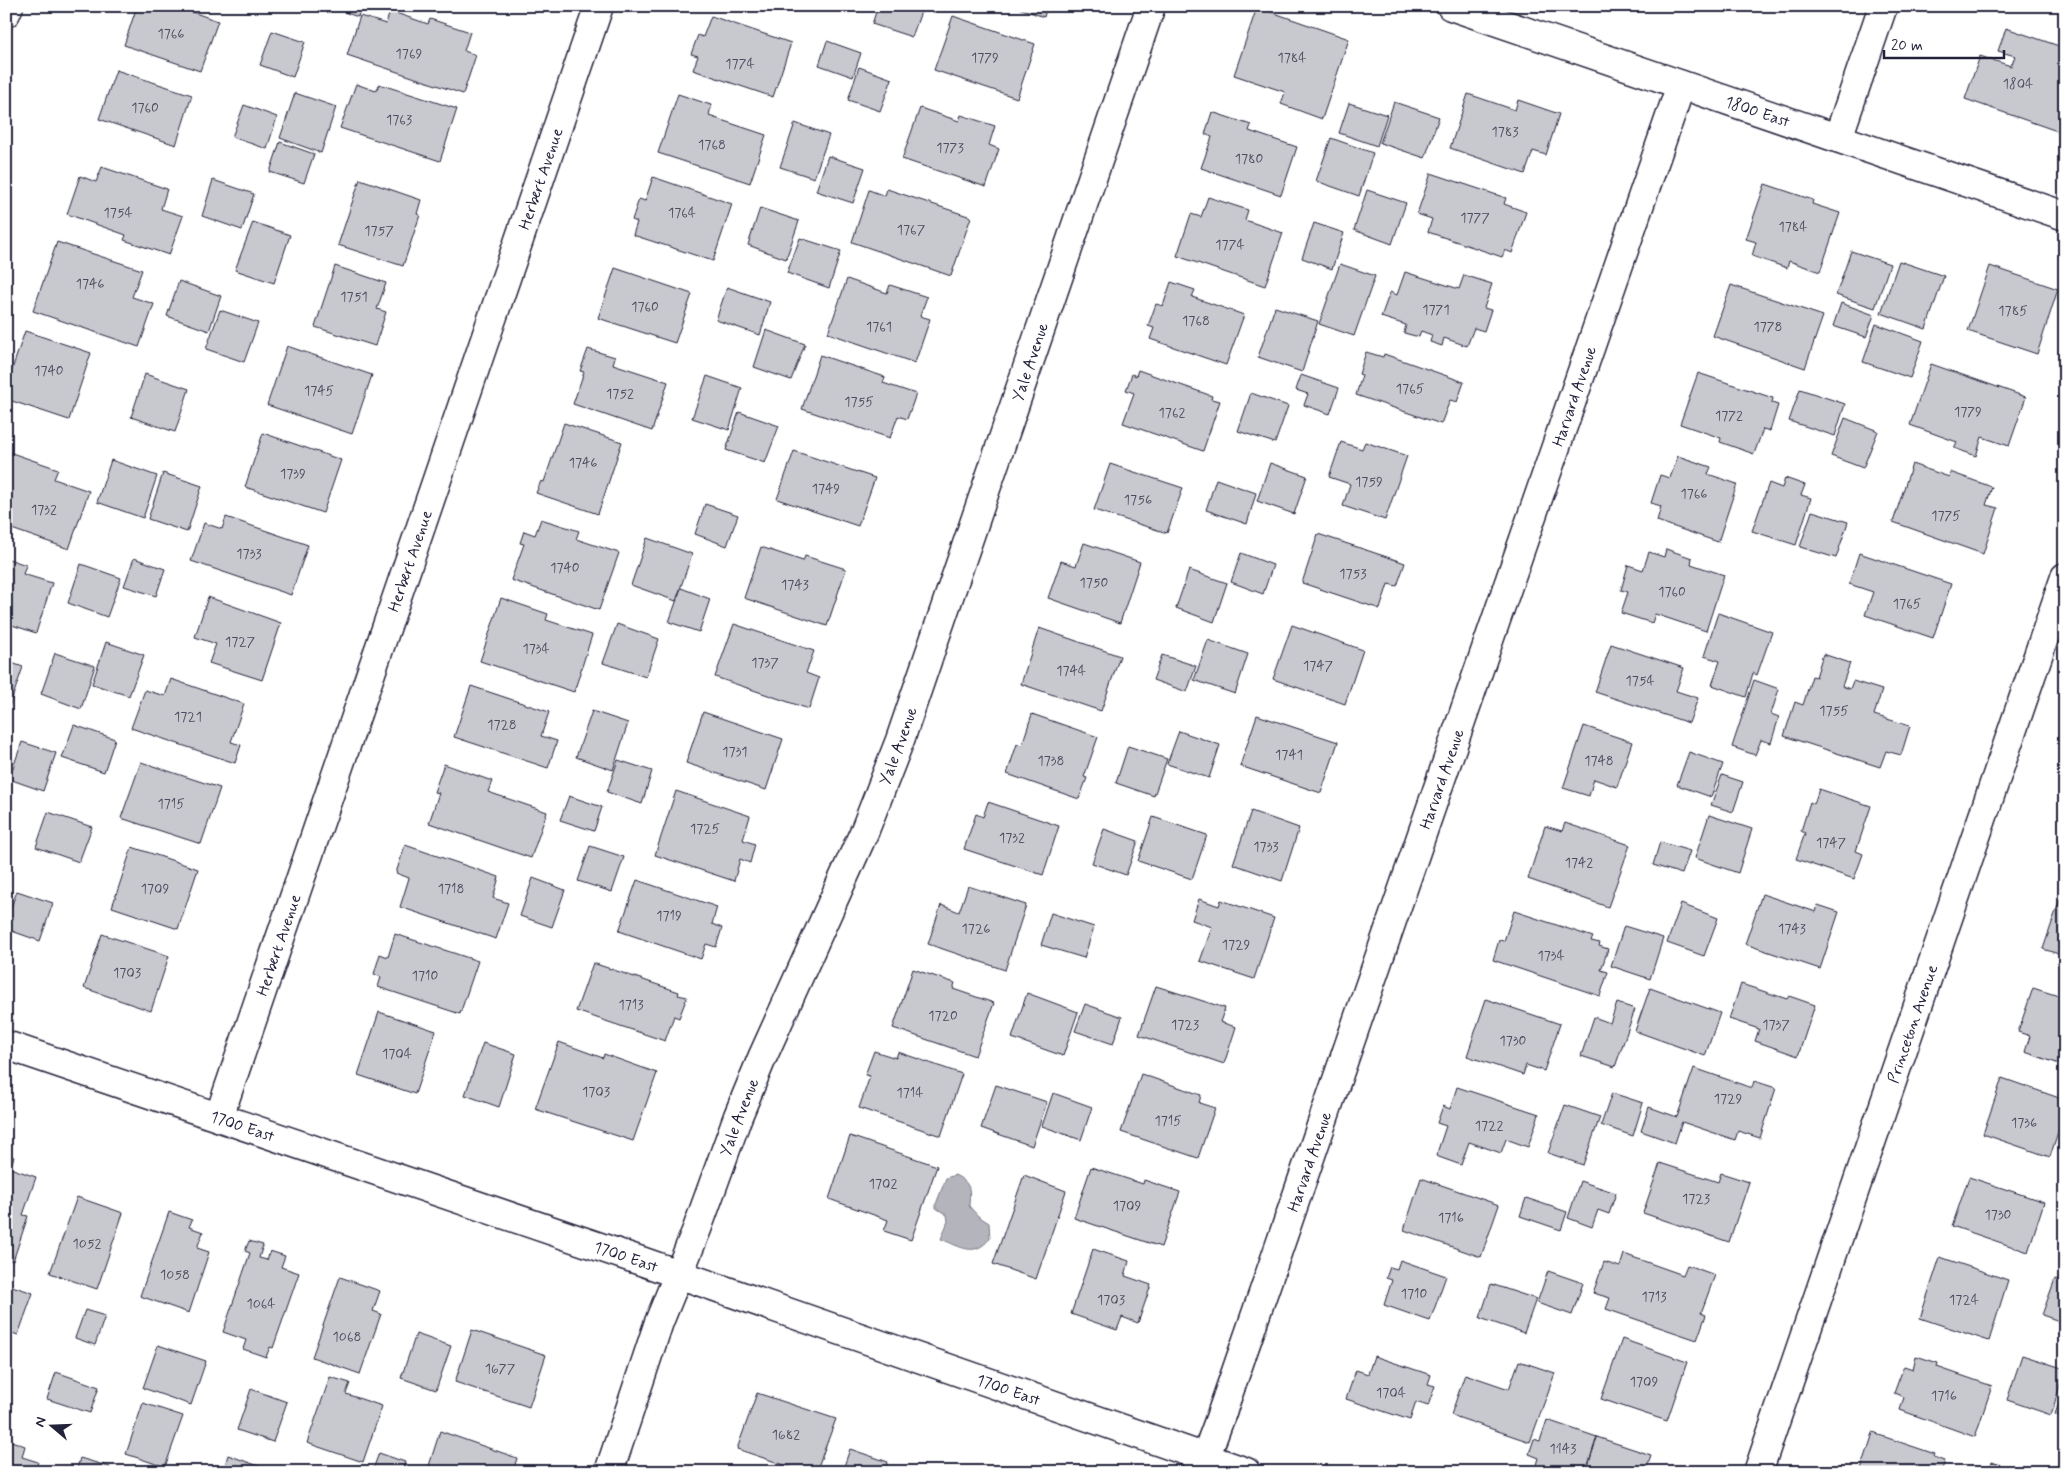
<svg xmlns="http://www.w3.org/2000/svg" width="2071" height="1478" viewBox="0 0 2071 1478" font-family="Mynerve,sans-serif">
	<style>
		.water { fill: #b4b4bc; stroke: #7a7a88 }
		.building { fill: #c8c8cf; stroke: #22223b }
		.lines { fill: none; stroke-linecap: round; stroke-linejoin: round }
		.minor-casing { stroke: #22223b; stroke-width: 31 }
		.minor { stroke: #fff; stroke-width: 28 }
		.labels { text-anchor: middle; stroke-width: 4.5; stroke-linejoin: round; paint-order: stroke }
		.number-label { font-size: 14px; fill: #4c4c60 }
		.street-label { font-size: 16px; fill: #22223b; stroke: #fff }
	</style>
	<rect width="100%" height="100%" fill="#fff"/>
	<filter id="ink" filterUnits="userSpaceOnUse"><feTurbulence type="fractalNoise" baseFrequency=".02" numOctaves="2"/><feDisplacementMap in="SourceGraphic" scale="10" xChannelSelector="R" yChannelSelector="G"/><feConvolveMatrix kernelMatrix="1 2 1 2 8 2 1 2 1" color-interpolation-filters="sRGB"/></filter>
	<g filter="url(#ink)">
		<path class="water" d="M955,1175C972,1184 970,1189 969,1206L978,1216L989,1223L990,1238C975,1258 961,1247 941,1239L948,1221L947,1215L936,1208V1204L946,1178Z"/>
		<path class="building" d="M137,6H175L218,21L200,71L124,45Z
			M327,6H361L358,17Z
			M878,6H923L912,37L872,24Z
			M1013,6H1047L1044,17Z
			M1257,7L1349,39L1322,119L1281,104L1285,92L1234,75Z
			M390,11L428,24L430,19L470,32L464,51L476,55L463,94L347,55L360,16L386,24Z
			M711,16L791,43L773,97L693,70L698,56L691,54L698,35L703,37Z
			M953,16L1035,44L1017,98L934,70Z
			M2006,28L2065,48V108L2057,131L1965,99L1980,56L2011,66L2015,56L1998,51Z
			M272,31L305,42L293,77L260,65Z
			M827,41L861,53L853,77L819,65Z
			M859,67L892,79L880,111L848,100Z
			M116,70L192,95L176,145L99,119Z
			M356,84L376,91L379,84L457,109L440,161L340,128Z
			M295,93L336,107L321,153L280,138Z
			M678,94L711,105L709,116L766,135L750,183L658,153Z
			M1468,94L1515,110L1518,100L1559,114L1546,155L1533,151L1525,174L1450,148Z
			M1394,102L1439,117L1425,158L1380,143Z
			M1349,103L1387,115L1377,146L1339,133Z
			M244,105L277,117L267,149L232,137Z
			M920,108L959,121L961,115L995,126L989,145L999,149L986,187L902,159Z
			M1212,112L1251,125L1249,131L1297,147L1281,195L1201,168L1212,137L1205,134Z
			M795,123L829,135L814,178L780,167Z
			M1331,138L1373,153L1359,196L1316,181Z
			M280,142L314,154L304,183L270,172Z
			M828,156L865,168L853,203L816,191Z
			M102,167L167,189L161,209L183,216L169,255L124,240L126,235L67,214L80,176L96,182Z
			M1431,173L1506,198L1504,204L1526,212L1512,253L1505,250L1502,257L1428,232L1432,219L1417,214Z
			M653,177L732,204L713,261L633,235L637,222L632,220L639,199L645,201Z
			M360,179L421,200L417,214L420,215L403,266L338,245Z
			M213,180L254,194L242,230L202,216Z
			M1765,184L1813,200L1812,204L1840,213L1820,272L1789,261L1787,268L1752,256L1756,242L1746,239Z
			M887,189L971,217L951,276L852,242L869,190L885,196Z
			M1367,190L1406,203L1392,244L1354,230Z
			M1208,197L1248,210L1245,220L1283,233L1265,286L1177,256L1191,214L1201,217Z
			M760,208L799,221L786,259L748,245Z
			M253,222L290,235L274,283L235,270Z
			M1314,223L1344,233L1332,269L1302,258Z
			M800,238L841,251L829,288L787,273Z
			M57,242L142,270L132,297L154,304L139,347L33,311Z
			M1851,251L1890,264L1875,308L1836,295Z
			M1899,261L1944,276L1926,329L1881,313Z
			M1340,264L1375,276L1354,336L1319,324Z
			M335,266L386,283L377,309L386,312L375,346L315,327Z
			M1990,266L2058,289L2037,354L1968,331Z
			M615,268L692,294L675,343L598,318Z
			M1405,272L1459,289L1464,275L1492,284L1484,308L1491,310L1484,331L1474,328L1467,346L1444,338L1442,346L1430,342L1432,335L1421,331L1419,337L1404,333L1406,325L1381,317L1390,292L1397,295Z
			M847,279L887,293L890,285L927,297L920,316L930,319L915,363L828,333Z
			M179,281L221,296L209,331L167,316Z
			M1171,282L1195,290L1192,297L1244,315L1226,365L1150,339L1154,328L1148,326L1156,304L1163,306Z
			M1731,285L1823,316L1805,368L1713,336Z
			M727,287L770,302L760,335L716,320Z
			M1841,303L1874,315L1866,337L1833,326Z
			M1275,307L1318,321L1302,372L1258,357Z
			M220,310L258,323L244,362L206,349Z
			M1876,324L1923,341L1910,378L1863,362Z
			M766,330L805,344L791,380L754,367Z
			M25,331L91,353L69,420L6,399V387Z
			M287,346L372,375L352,434L267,405Z
			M588,349L615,357L613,364L668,382L652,431L573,404L584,372L580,371Z
			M1366,352L1383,357L1384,354L1464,382L1457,402L1450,400L1441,424L1356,395L1362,375L1359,374Z
			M820,355L885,377L883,383L916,394L907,419L898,416L890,438L802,409Z
			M1931,364L2026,397L2009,446L1982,437L1976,456L1954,448L1957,442L1910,425Z
			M1138,370L1212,396L1211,399L1220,401L1203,451L1123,423L1134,393L1126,390L1132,374L1136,376Z
			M1698,373L1773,398L1772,403L1778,405L1770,431L1763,429L1754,454L1720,442L1721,438L1680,424Z
			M145,374L189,389L175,432L131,417Z
			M1301,375L1339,388L1330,414L1304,405L1308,394L1296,390Z
			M707,376L742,388L729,430L692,418Z
			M1800,389L1845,404L1835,436L1789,421Z
			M1251,393L1288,406L1275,443L1238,431Z
			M739,412L779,426L765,463L726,450Z
			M1845,418L1878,431L1863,468L1831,456Z
			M564,423L622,442L598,514L536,493L541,481L544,482Z
			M263,433L341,460L323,513L245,487Z
			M1341,442L1362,449L1365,442L1407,456L1385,520L1343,506L1350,484L1329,477Z
			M6,451L58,469L54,479L89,491L69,549L6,527Z
			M794,451L875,478L858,526L777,499Z
			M1678,456L1711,467L1708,474L1737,484L1718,542L1657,521L1661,506L1651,503L1660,475L1670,478Z
			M111,460L157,476L143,518L97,502Z
			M1270,463L1307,476L1294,514L1257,501Z
			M1110,464L1183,488L1167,533L1094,510Z
			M1912,464L1949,477L1950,472L1992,487L1986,505L1998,508L1983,554L1893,522Z
			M163,473L202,486L187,532L148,519Z
			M1785,478L1805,485L1801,495L1811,498L1796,545L1752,531L1769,483L1782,488Z
			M1216,479L1256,493L1247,524L1206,510Z
			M705,504L738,515L727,546L695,534Z
			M1812,511L1848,522L1836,558L1800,547Z
			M226,517L308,545L291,595L191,561L204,523L222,529Z
			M541,519L579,531L576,539L619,553L599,610L511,580L524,544L520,543L524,531L535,535Z
			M1318,534L1405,563L1397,586L1388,584L1380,609L1302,583Z
			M647,538L692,554L676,601L631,585Z
			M1084,543L1140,562L1120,623L1048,598L1061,561L1076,566Z
			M761,547L803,561L805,556L846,569L827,626L744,598Z
			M1666,549L1692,558L1691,564L1724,575L1706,631L1655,614L1652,623L1621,613L1628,592L1621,590L1628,565L1643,570L1649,552L1664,557Z
			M1241,553L1273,565L1263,594L1231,582Z
			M1859,553L1951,584L1933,638L1865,615L1873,592L1849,584Z
			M6,558L26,565L23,574L52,583L36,633L6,623Z
			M134,558L165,569L156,596L124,586Z
			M81,564L121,578L107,617L68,603Z
			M1189,570L1227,583L1214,622L1176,608Z
			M681,588L710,599L699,632L669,622Z
			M208,597L281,623L262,680L209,663L216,644L195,637Z
			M501,598L548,614L546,620L592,635L574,692L480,661Z
			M1718,613L1772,632L1757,675L1753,673L1746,697L1712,685L1720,661L1704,656Z
			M617,624L659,639L646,677L603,663Z
			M734,624L814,651L806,673L819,678L809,709L715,677Z
			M1292,625L1363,650L1345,704L1273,679Z
			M1039,628L1120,656L1101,711L1021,684Z
			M1208,640L1248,654L1235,694L1194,680Z
			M106,642L144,655L129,696L92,684Z
			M1611,644L1684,668L1676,691L1698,698L1689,723L1595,692Z
			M55,653L95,666L81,709L41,694Z
			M1823,654L1850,663L1842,686L1850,689L1853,681L1882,690L1874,715L1910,726L1901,755L1886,751L1880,767L1784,736L1795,702L1803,705L1812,676L1816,677Z
			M1162,655L1196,666L1187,692L1153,680Z
			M6,661L23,667L6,716Z
			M171,679L244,704L231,742L241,745L235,763L131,728L145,690L165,696Z
			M1754,680L1779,689L1771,714L1779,717L1771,743L1761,740L1755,755L1732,747Z
			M471,686L549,712L541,736L557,741L548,768L454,737Z
			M592,711L628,723L613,770L576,757Z
			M703,712L783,739L766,790L686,763Z
			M1032,714L1098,737L1084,777L1087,778L1079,799L1007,774L1017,744L1022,745Z
			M1257,715L1338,742L1321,793L1240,766Z
			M74,725L115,739L104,772L62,758Z
			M1584,726L1632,742L1617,787L1594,779L1589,796L1563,788Z
			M1179,731L1220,745L1209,778L1167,764Z
			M22,742L56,753L43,791L9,779Z
			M1128,746L1167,759L1154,796L1116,783Z
			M1689,752L1723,764L1711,797L1677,785Z
			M618,760L652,771L642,804L607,792Z
			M141,762L220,788L201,844L121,818Z
			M444,764L492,781L488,792L547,812L531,858L429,823L439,793L434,792Z
			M1722,775L1743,782L1733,812L1711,805Z
			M1819,789L1871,806L1856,851L1863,854L1854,879L1796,859L1805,833L1801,831L1810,802L1814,804Z
			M676,791L750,816L743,840L755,844L750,863L740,859L734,881L655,855Z
			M569,796L602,807L594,831L560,820Z
			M988,802L1059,826L1043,875L964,849L976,814L983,817Z
			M1251,811L1299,828L1282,881L1233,864Z
			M48,812L92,827L79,862L36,847Z
			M1709,815L1752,829L1738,873L1695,858Z
			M1153,817L1207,835L1192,879L1138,861Z
			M1565,823L1630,845L1608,907L1528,879L1545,826L1562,831Z
			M1104,829L1138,841L1126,875L1092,863Z
			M1660,842L1690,851L1682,874L1653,865Z
			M405,845L499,877L493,898L508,903L496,939L400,907L409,878L396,873Z
			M590,846L624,857L612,892L578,881Z
			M132,847L198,869L178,929L112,907Z
			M533,878L565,890L552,927L520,916Z
			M637,880L717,907L712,924L722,928L716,947L706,944L701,959L619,931Z
			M968,886L1026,905L1005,970L928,944L941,905L959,912Z
			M17,891L53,903L40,941L6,929V921Z
			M1762,894L1816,912L1818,905L1839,912L1820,969L1745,944Z
			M1199,899L1219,906L1221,900L1274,918L1254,979L1200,961L1212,927L1192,920Z
			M2060,899L2065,901V956L2043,949Z
			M1681,904L1718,918L1704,956L1667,943Z
			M1514,911L1593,937L1591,941L1600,943L1599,946L1608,949L1601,970L1608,972L1600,996L1493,960L1499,940L1504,941Z
			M1051,913L1094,927L1084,958L1041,945Z
			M1624,926L1663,938L1650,979L1611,966Z
			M102,934L169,956L151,1011L84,988Z
			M395,934L478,961L460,1014L378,987L381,977L374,974L380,954L388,957Z
			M593,963L679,992L678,995L687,997L679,1018L674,1016L665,1041L576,1011Z
			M913,969L955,983L953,989L994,1003L975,1056L893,1028Z
			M1741,984L1787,999L1789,996L1815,1005L1798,1056L1755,1041L1759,1029L1729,1019Z
			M1156,986L1225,1008L1220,1022L1236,1027L1224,1064L1139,1035Z
			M1650,988L1720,1013L1705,1056L1635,1031Z
			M2033,988L2065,998V1066L2025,1052L2030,1036L2018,1032Z
			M1027,993L1078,1012L1063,1056L1012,1038Z
			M1486,999L1560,1024L1544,1071L1526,1065L1523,1075L1467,1056Z
			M1617,1003L1635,1009L1615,1067L1581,1056L1594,1017L1610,1023Z
			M1085,1004L1122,1017L1113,1044L1075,1031Z
			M379,1012L436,1031L415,1094L358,1075Z
			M559,1042L603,1058L604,1054L657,1073L633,1141L535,1109Z
			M483,1043L516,1054L499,1107L465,1095Z
			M874,1051L896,1058L898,1052L962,1074L941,1136L859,1108L870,1076L865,1075Z
			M1694,1068L1752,1088L1754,1081L1776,1088L1760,1138L1738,1131L1735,1140L1682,1122L1675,1143L1641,1131L1649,1107L1677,1117Z
			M1141,1074L1201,1095L1199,1103L1215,1108L1198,1158L1121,1132Z
			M2002,1078L2065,1100V1110L2050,1157L1983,1134Z
			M996,1085L1047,1102L1032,1146L981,1128Z
			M1457,1087L1539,1114L1528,1147L1506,1139L1501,1153L1469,1142L1461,1165L1436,1156L1446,1126L1437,1123L1443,1106L1450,1109Z
			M1053,1093L1092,1107L1081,1140L1042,1126Z
			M1612,1093L1643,1103L1633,1136L1601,1125Z
			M1565,1105L1600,1117L1583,1165L1548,1153Z
			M850,1136L937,1166L911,1240L884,1231L888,1220L829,1199Z
			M6,1155L14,1157L10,1168L36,1177L23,1215L28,1216L13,1261L6,1259Z
			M1660,1163L1718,1182L1721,1173L1749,1182L1729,1242L1643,1213Z
			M1091,1167L1143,1184L1144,1180L1180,1192L1161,1247L1074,1218Z
			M1024,1175L1066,1191L1036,1279L993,1264Z
			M1969,1177L2044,1202L2028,1252L1952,1226Z
			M1421,1178L1499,1205L1481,1257L1404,1230Z
			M1580,1181L1616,1193L1609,1214L1598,1210L1592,1227L1568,1218Z
			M77,1197L123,1213L97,1289L50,1273Z
			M1526,1198L1567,1212L1561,1230L1520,1216Z
			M169,1212L192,1220L189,1227L203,1232L197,1248L209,1252L189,1313L140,1296Z
			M249,1241L263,1245L259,1258L267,1260L270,1251L285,1256L281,1267L299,1273L273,1348L270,1347L266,1357L243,1349L246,1340L223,1332L250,1253L245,1251Z
			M1093,1249L1129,1261L1125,1276L1151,1285L1138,1323L1122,1317L1117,1330L1071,1314Z
			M1624,1254L1683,1275L1687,1265L1715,1275L1701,1313L1706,1315L1697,1340L1606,1309L1610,1298L1593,1293L1604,1262L1620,1267Z
			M1940,1257L2008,1280L1989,1341L1920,1318Z
			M1400,1260L1446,1276L1430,1321L1384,1305L1392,1280L1386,1278L1390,1267L1397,1269Z
			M1548,1271L1583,1283L1572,1315L1537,1303Z
			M340,1277L380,1291L373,1311L381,1314L360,1374L312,1357Z
			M2055,1279L2065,1282V1323L2042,1315Z
			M6,1284L33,1293L18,1335L6,1331Z
			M1491,1284L1536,1299L1524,1333L1480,1318Z
			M85,1310L105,1316L95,1345L75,1338Z
			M472,1330L546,1355L529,1407L455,1382Z
			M416,1334L451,1346L436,1390L401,1378Z
			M1622,1339L1687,1362L1667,1421L1601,1399Z
			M158,1345L206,1361L191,1405L143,1388Z
			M2022,1355L2065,1369L2051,1415L2007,1400Z
			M1374,1356L1431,1375L1428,1384L1435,1386L1428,1406L1416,1402L1410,1420L1346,1399L1356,1370L1368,1374Z
			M1916,1356L1938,1363L1937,1367L1992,1386L1975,1437L1900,1410L1904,1397L1894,1393L1904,1366L1913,1369Z
			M1519,1361L1555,1373L1530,1442L1451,1415L1465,1374L1509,1389Z
			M56,1372L99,1387L90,1413L47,1399Z
			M330,1377L350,1383L346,1394L382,1406L363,1462L307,1443Z
			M2065,1387V1418L2055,1414Z
			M251,1389L287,1402L273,1442L237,1430Z
			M757,1393L836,1419L816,1472H805L737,1449Z
			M143,1403L183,1416L165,1467L126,1454Z
			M1547,1420L1597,1437L1586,1472H1535L1539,1458L1529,1454L1534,1439L1540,1441Z
			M440,1431L517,1458L513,1472H427Z
			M1873,1433L1935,1454L1934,1457L1945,1461L1941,1472H1865L1861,1470Z
			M1597,1437L1651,1455L1645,1472H1586Z
			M6,1439L25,1446L22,1457L38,1462L35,1472H6Z
			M850,1449L888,1462L885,1472H842Z
			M379,1453L405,1462L402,1472H372Z
			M228,1455L267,1469L266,1472H223Z
			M80,1458L110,1467L109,1472H76Z
			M1992,1462L2020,1472H1988Z"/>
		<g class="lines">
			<defs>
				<g id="minor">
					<path id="s1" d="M1451,6L2065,216"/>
					<path d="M6,13L9,6"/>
					<path d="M1838,138L1883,6"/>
					<path id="s2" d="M6,1045L641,1261L1246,1472"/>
					<path id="s3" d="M219,1117L599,6"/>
					<path id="s4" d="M609,1472L659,1322L697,1229L738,1116L762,1058L865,830L900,740L1151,6"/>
					<path id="s5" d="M1200,1472L1220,1418L1681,85"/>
					<path id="s6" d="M1758,1472L2065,577"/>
				</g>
			</defs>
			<use href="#minor" class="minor-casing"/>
			<use href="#minor" class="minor"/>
		</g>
	</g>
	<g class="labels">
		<g class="number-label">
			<text x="171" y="38">1766</text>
			<text x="409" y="58">1769</text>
			<text x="985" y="62">1779</text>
			<text x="1292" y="62">1784</text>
			<text x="740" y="68">1774</text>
			<text x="2018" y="88">1804</text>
			<text x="145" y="112">1760</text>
			<text x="399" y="124">1763</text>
			<text x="1505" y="136">1783</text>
			<text x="712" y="149">1768</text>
			<text x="950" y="152">1773</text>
			<text x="1249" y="163">1780</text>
			<text x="118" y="217">1754</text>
			<text x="682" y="217">1764</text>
			<text x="1475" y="222">1777</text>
			<text x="1793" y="231">1784</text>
			<text x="911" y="234">1767</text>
			<text x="379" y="235">1757</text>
			<text x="1230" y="249">1774</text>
			<text x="90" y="288">1746</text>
			<text x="354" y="301">1751</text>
			<text x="645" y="311">1760</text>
			<text x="1436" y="314">1771</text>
			<text x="2013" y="315">1785</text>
			<text x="1196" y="325">1768</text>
			<text x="879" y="331">1761</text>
			<text x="1768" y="331">1778</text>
			<text x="49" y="375">1740</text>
			<text x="1410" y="393">1765</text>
			<text x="319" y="395">1745</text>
			<text x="620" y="398">1752</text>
			<text x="859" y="406">1755</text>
			<text x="1968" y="416">1779</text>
			<text x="1172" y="417">1762</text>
			<text x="1729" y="420">1772</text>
			<text x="583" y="467">1746</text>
			<text x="293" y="478">1739</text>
			<text x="1369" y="486">1759</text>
			<text x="826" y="493">1749</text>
			<text x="1694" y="498">1766</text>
			<text x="1138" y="504">1756</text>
			<text x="44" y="514">1732</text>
			<text x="1946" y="520">1775</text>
			<text x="249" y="558">1733</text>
			<text x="565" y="572">1740</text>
			<text x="1353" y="578">1753</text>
			<text x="1094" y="587">1750</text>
			<text x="795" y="589">1743</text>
			<text x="1672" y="596">1760</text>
			<text x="1907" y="608">1765</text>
			<text x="240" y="646">1727</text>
			<text x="536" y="653">1734</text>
			<text x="765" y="667">1737</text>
			<text x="1318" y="670">1747</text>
			<text x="1071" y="675">1744</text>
			<text x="1640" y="685">1754</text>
			<text x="1834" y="715">1755</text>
			<text x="188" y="721">1721</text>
			<text x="502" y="729">1728</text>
			<text x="735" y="756">1731</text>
			<text x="1289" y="759">1741</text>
			<text x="1051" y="765">1738</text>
			<text x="1599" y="765">1748</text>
			<text x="171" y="808">1715</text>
			<text x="705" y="833">1725</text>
			<text x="1012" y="842">1732</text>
			<text x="1831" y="847">1747</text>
			<text x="1266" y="851">1733</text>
			<text x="1579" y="867">1742</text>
			<text x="155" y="893">1709</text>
			<text x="451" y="893">1718</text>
			<text x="669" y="920">1719</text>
			<text x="976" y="933">1726</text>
			<text x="1792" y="933">1743</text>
			<text x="1236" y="949">1729</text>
			<text x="1551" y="960">1734</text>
			<text x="127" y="977">1703</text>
			<text x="425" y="980">1710</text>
			<text x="631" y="1009">1713</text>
			<text x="943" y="1020">1720</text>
			<text x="1185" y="1029">1723</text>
			<text x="1776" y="1029">1737</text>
			<text x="1513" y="1045">1730</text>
			<text x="397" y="1058">1704</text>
			<text x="596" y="1096">1703</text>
			<text x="910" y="1097">1714</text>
			<text x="1728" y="1103">1729</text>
			<text x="1168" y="1125">1715</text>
			<text x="2024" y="1127">1736</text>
			<text x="1489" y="1130">1722</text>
			<text x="883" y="1188">1702</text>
			<text x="1696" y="1203">1723</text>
			<text x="1127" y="1210">1709</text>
			<text x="1998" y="1219">1730</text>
			<text x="1451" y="1222">1716</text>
			<text x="87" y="1248">1052</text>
			<text x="175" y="1279">1058</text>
			<text x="1414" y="1298">1710</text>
			<text x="1654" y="1301">1713</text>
			<text x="1111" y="1304">1703</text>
			<text x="1964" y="1304">1724</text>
			<text x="261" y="1308">1064</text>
			<text x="347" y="1341">1068</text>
			<text x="500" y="1373">1677</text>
			<text x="1644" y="1386">1709</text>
			<text x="1391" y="1397">1704</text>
			<text x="1944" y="1400">1716</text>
			<text x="786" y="1439">1682</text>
			<text x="1563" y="1453">1143</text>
		</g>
		<g class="street-label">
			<text dy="6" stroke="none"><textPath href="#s1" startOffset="324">1800 East</textPath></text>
			<text dy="6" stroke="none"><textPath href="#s3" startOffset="992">Herbert Avenue</textPath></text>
			<text dy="6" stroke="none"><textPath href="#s4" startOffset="1188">Yale Avenue</textPath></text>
			<text dy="6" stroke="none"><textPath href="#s5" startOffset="1139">Harvard Avenue</textPath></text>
			<text dy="6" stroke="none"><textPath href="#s3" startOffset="588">Herbert Avenue</textPath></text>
			<text dy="6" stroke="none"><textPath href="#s4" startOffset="782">Yale Avenue</textPath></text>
			<text dy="6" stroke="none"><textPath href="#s5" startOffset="734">Harvard Avenue</textPath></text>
			<text dy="6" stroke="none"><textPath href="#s3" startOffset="182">Herbert Avenue</textPath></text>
			<text dy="6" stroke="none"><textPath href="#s6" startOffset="474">Princeton Avenue</textPath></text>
			<text dy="6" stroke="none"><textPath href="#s4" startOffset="378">Yale Avenue</textPath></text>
			<text dy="6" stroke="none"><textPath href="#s2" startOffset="250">1700 East</textPath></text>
			<text dy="6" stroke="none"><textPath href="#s5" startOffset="329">Harvard Avenue</textPath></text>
			<text dy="6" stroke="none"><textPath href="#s2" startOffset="655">1700 East</textPath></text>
			<text dy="6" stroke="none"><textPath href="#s2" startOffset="1060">1700 East</textPath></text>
		</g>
	</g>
	<rect width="2071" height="1478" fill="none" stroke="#fff" stroke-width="25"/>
	<rect x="12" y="12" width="2046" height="1453" fill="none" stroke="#22223b" stroke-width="2" filter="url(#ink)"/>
	<g transform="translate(52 1426) rotate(289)" stroke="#ffffff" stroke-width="4" paint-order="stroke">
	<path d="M0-4L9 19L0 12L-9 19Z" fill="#22223b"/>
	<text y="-8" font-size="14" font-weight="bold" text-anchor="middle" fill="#22223b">N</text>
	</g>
	<path d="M1884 50v8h120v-8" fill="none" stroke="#22223b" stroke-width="2.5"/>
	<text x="1891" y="50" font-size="15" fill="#22223b" stroke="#ffffff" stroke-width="4" paint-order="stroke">20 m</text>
</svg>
